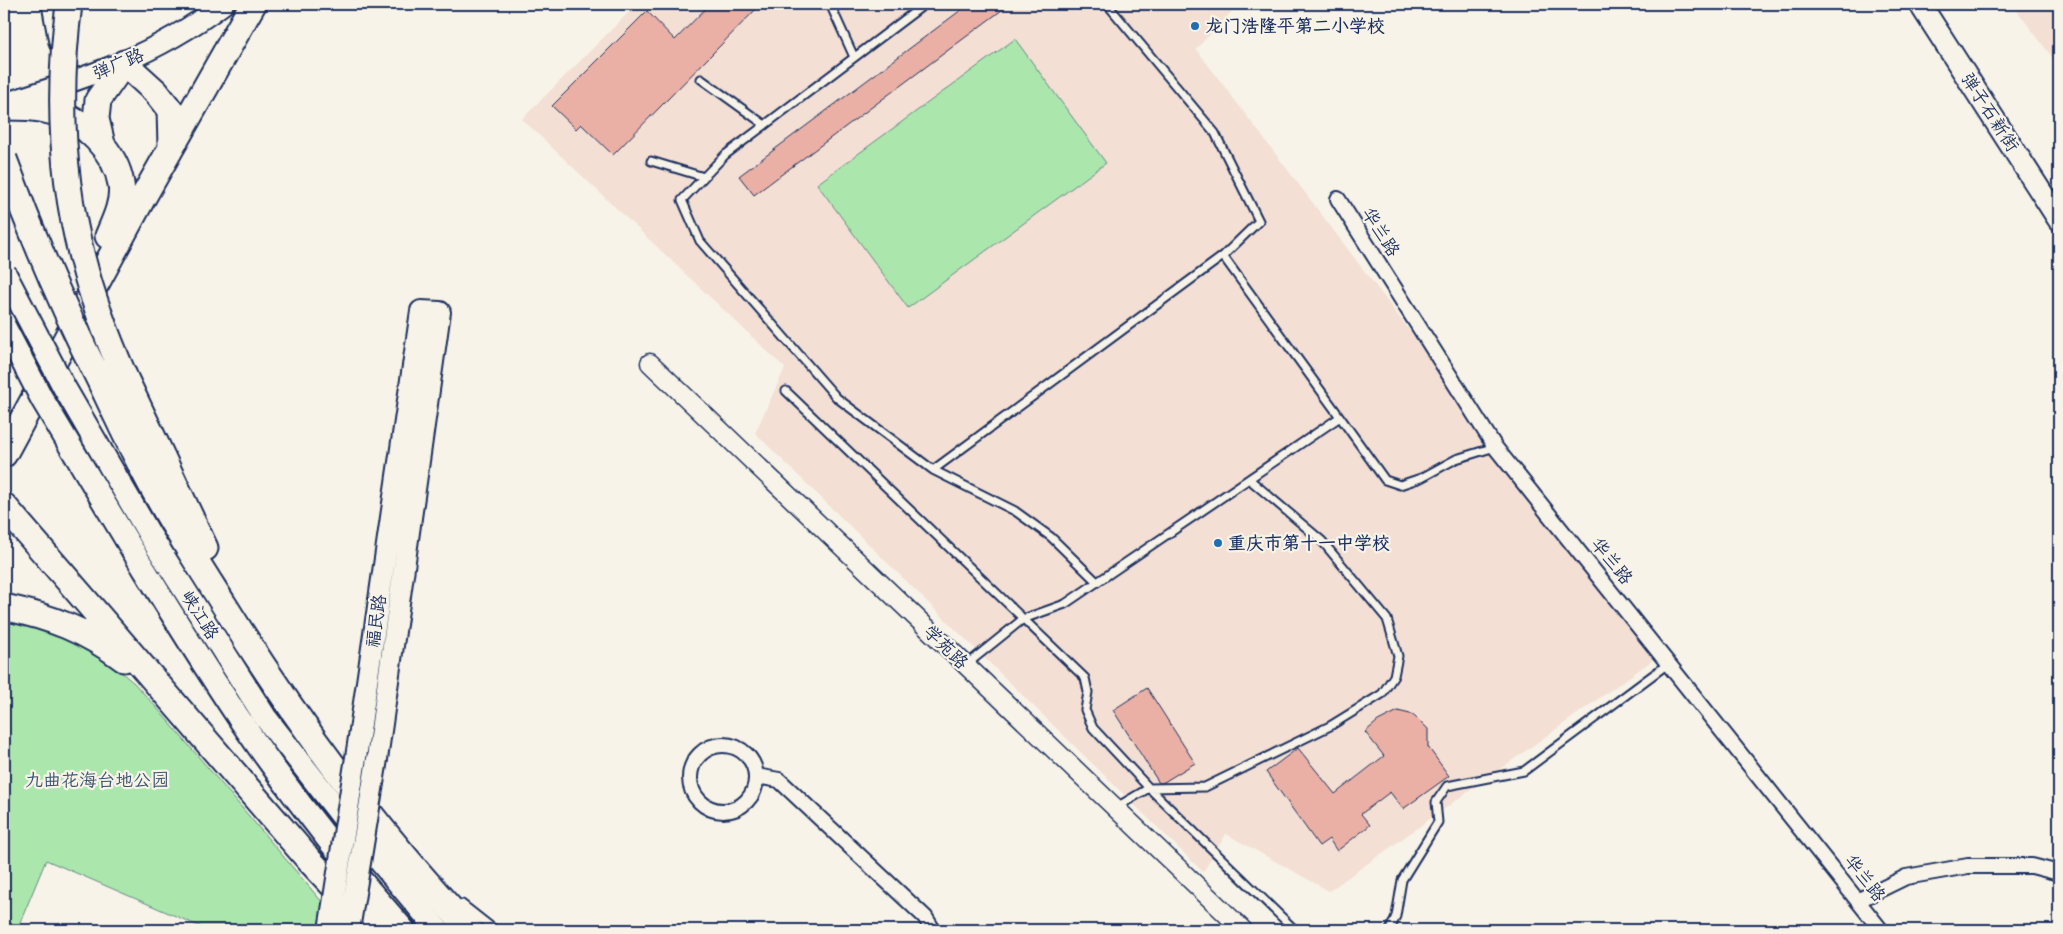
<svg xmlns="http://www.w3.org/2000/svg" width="2063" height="934" viewBox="0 0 2063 934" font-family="'Shantell Sans','LXGW WenKai TC',sans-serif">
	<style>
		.built { fill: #f3dfd4 }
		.green { fill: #abe6ac; stroke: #638a85 }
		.building { fill: #eab0a5; stroke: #1b2f5e }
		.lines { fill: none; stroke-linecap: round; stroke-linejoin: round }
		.service-casing { stroke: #1b2f5e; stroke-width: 11 }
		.minor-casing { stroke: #1b2f5e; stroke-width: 18 }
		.tertiary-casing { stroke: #1b2f5e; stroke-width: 21 }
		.secondary-casing { stroke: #1b2f5e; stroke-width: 24 }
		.primary-casing { stroke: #1b2f5e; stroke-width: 25 }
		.trunk-casing { stroke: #1b2f5e; stroke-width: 26 }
		.motorway-casing { stroke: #1b2f5e; stroke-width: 29 }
		.service { stroke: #f7f3e8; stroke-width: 7 }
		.minor { stroke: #f7f3e8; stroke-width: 14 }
		.tertiary { stroke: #f7f3e8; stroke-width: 18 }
		.secondary { stroke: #f7f3e8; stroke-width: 20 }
		.primary { stroke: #f7f3e8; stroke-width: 21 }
		.trunk { stroke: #f7f3e8; stroke-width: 22 }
		.motorway { stroke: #f7f3e8; stroke-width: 25 }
		.secondary-bridge-casing { stroke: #1b2f5e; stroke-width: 24; stroke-linecap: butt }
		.trunk-bridge-casing { stroke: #1b2f5e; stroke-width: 26; stroke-linecap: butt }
		.motorway-bridge-casing { stroke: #1b2f5e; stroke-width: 29; stroke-linecap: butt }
		.secondary-bridge { stroke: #f7f3e8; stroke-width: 20 }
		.trunk-bridge { stroke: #f7f3e8; stroke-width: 22 }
		.motorway-bridge { stroke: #f7f3e8; stroke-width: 25 }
		.poi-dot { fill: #1f6fb2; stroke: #f7f3e8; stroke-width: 2 }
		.labels { text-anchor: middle; stroke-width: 4.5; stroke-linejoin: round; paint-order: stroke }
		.poi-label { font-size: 18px; font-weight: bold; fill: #1b2f5e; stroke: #f7f3e8; text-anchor: start }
		.street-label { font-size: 18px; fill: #1b2f5e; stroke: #f7f3e8 }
		.park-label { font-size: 18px; fill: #38546e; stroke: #f7f3e8 }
	</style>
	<rect width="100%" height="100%" fill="#f7f3e8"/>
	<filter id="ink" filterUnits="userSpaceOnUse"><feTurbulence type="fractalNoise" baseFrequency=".02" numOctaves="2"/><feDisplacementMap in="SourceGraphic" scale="10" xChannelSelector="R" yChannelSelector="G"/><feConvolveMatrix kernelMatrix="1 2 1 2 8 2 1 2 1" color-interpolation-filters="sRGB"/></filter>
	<g filter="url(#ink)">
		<path class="built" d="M637,4H1239L1196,49L1657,657L1329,891L1226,834L1203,872L755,433L785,368L522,119Z
			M2012,4H2059V66Z"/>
		<path class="green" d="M1015,39L1106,163L908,308L817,184Z
			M4,619L56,631L109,662L134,683L157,708L323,903L318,930H208L46,860L17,930H4Z"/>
		<path class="building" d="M710,4H761L613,155L581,124L576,129L552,106L647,11L675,40Z
			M969,4H1010L754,195L739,176Z
			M1147,688L1195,763L1164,782L1159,783L1113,710Z
			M1398,711L1414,715L1428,729V747L1449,776L1403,809L1390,792L1361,814L1370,825L1337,851L1329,839L1319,846L1266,772L1298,748L1335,794L1384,756L1365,732L1378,721Z"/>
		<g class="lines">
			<defs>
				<path id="service" d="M830,4L854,57
					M925,4L725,155L682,200L700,241L837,398L933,470
					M1107,4L1215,133L1259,221L1223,256
					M701,79L765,125
					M651,161L704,177
					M786,391L1085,678L1088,692L1085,710L1093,728L1149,788L1205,787L1330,726L1382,694L1394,676L1398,656L1387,619L1322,541L1249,479
					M1097,582L1051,537L1015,511L933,470L1223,256L1340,417
					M966,665L1023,619L1065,604L1340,417L1385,480L1400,485L1421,478L1456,459L1495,447
					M1115,808L1149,788L1295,930
					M462,904L495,930
					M1390,930L1396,916L1402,880L1438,822L1436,802L1447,786L1524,771L1669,663"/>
				<path id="minor" d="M1338,199L1495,447L1881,930
					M690 778a33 33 0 1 1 66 0a33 33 0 1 1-66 0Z
					M756,776L779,780L925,917L933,930
					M1859,900L1906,877L1968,866H2032L2059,873"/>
				<path id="tertiary" d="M650,363L1243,930"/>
				<path id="secondary" d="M6,103C86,78 155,56 223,4
					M357,751L421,311L440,312L377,759"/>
				<path id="primary" d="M1920,4L2059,220"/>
				<path id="trunk" d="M151,537L265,717L342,816L438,930
					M133,551C170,611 207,672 247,730C295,800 348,867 404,930"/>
				<path id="motorway" d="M55,4L62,42
					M4,107C21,107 37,107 53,112C84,120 116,152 121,184C124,201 115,220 108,236
					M102,144L96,119L98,100L124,63L156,92L170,110L171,146
					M124,376L205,548
					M101,383C118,419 135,456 155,492C176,530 200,567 224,605C296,721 376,830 470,930
					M4,454L141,201L253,4
					M4,506L310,861L375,930
					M4,607C50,617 86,630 124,659"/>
			</defs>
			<use href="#service" class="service-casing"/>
			<use href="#minor" class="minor-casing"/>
			<use href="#tertiary" class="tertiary-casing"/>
			<use href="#secondary" class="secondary-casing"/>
			<use href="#primary" class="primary-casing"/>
			<use href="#trunk" class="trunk-casing"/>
			<use href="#motorway" class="motorway-casing"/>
			<use href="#service" class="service"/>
			<use href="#minor" class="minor"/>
			<use href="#tertiary" class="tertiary"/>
			<use href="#secondary" class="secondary"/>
			<use href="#primary" class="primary"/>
			<use href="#trunk" class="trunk"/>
			<use href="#motorway" class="motorway"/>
			<defs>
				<path id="secondary-bridge" d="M329,930L357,751
					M349,930L377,759"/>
				<path id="trunk-bridge" d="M4,272L64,387L151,537
					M4,326L42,399L133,551"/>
				<path id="motorway-bridge" d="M69,4C58,89 61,178 83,261C93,301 108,339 124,376
					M4,159C32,236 64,310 101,383"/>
			</defs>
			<use href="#secondary-bridge" class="secondary-bridge-casing"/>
			<use href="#trunk-bridge" class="trunk-bridge-casing"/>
			<use href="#motorway-bridge" class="motorway-bridge-casing"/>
			<use href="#secondary-bridge" class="secondary-bridge"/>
			<use href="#trunk-bridge" class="trunk-bridge"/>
			<use href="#motorway-bridge" class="motorway-bridge"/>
		</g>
	</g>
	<g class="poi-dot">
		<circle cx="1195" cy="26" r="5"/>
		<circle cx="1218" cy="543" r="5"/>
	</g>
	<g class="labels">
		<g class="poi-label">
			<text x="1205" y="32">龙门浩隆平第二小学校</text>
			<text x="1228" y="549">重庆市第十一中学校</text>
		</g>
		<g class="street-label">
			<text transform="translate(118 64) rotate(-23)" y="6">弹广路</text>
			<text transform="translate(1990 112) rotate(57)" y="6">弹子石新街</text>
			<text transform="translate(1381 232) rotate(58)" y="6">华兰路</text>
			<text transform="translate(1612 561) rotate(51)" y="6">华兰路</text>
			<text transform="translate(200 615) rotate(58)" y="6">峡江路</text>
			<text transform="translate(376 621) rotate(-82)" y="6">福民路</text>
			<text transform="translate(946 647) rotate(44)" y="6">学苑路</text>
			<text transform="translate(1865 878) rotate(52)" y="6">华兰路</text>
		</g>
		<g class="park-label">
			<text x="97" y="786">九曲花海台地公园</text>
		</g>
	</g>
	<rect width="2063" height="934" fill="none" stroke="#f7f3e8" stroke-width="20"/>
	<rect x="10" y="10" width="2043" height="914" fill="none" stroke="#1b2f5e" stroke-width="2" filter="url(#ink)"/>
</svg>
